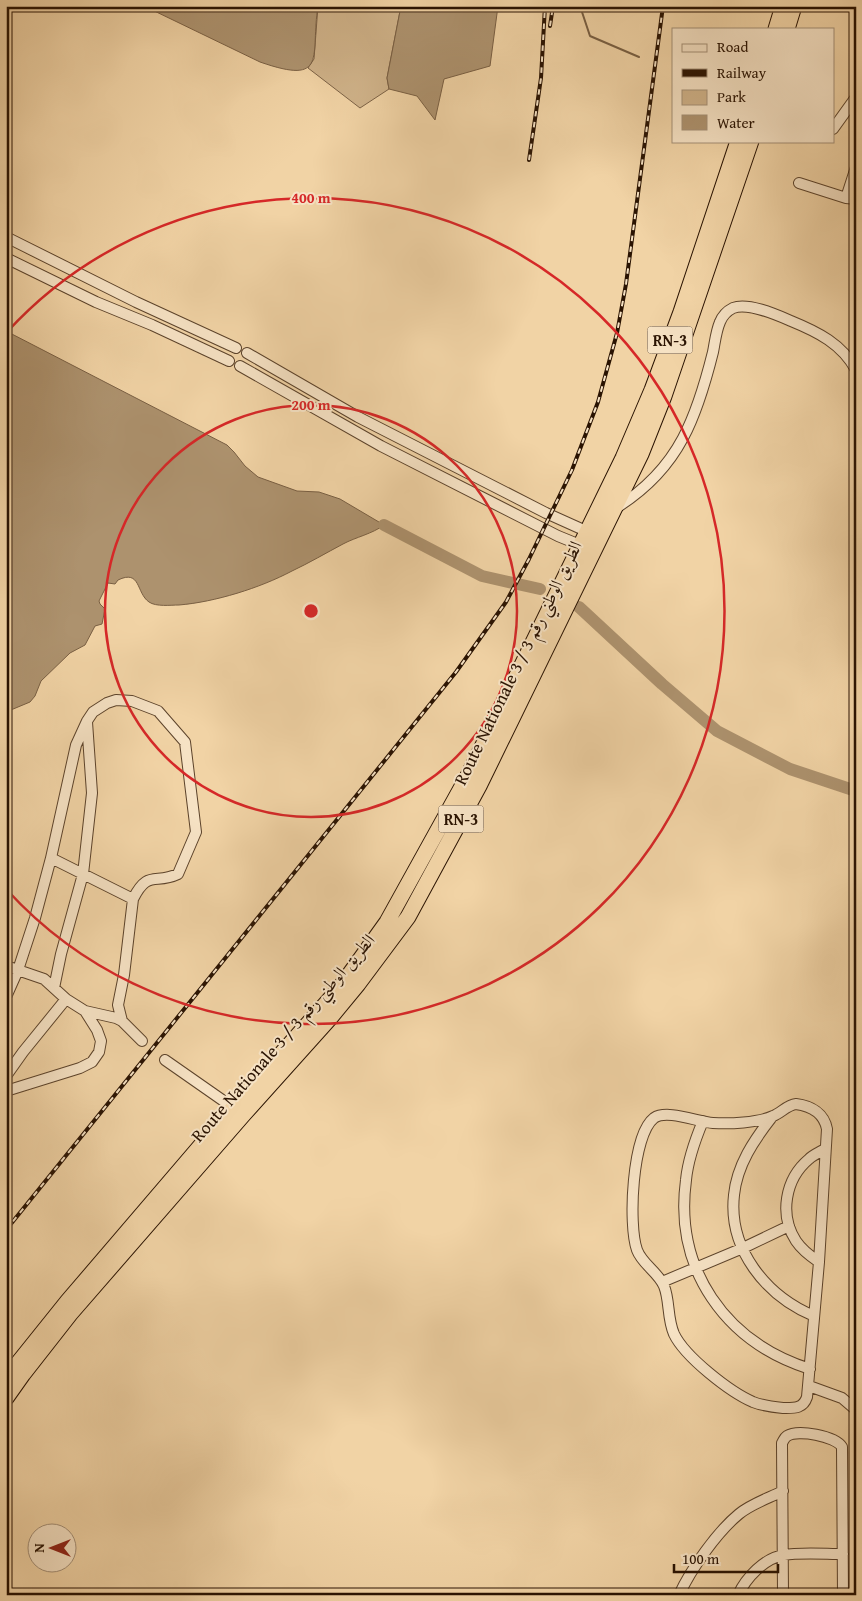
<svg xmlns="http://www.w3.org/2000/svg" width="862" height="1601" viewBox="0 0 862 1601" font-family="'Gentium Book Plus',Amiri,serif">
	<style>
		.green { fill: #cfb289; stroke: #7c6246 }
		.water { fill: #ad926e; stroke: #795f43 }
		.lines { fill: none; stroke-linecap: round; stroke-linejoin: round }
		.stream { stroke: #795f43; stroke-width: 2 }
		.river { stroke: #ad926e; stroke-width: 12 }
		.minor-casing { stroke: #5c432b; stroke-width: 12 }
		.highway-casing { stroke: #2a1302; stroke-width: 17 }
		.minor { stroke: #f6e2c4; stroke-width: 10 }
		.highway { stroke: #f1d3a5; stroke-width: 15 }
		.rail-casing { stroke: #2a1302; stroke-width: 4 }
		.rail { stroke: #f6e2c4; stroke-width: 2; stroke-dasharray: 5.5; stroke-linecap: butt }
		.ring { fill: none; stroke: #d62828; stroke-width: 2.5 }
		.labels { text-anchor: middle; stroke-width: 4; stroke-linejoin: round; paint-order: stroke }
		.shield { fill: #f6e2c4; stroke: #67513c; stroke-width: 1 }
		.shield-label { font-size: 16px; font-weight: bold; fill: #2a1302 }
		.street-label { font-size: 18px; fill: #2a1302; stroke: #f6e2c4 }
		.centre { fill: #d62828; stroke: #f6e2c4; stroke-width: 2.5 }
		.ring-label { font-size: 15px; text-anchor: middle; font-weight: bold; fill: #d62828; stroke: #f6e2c4; stroke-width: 4; stroke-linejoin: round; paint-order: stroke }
	</style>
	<rect width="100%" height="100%" fill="#f1d3a5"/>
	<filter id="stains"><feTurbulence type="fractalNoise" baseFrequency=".004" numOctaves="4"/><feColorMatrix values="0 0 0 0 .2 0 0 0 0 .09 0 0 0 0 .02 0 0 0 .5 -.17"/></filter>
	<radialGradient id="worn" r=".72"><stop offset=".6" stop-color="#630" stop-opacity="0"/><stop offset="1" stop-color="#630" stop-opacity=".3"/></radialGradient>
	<path class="green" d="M318,6H401L387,78L389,89L360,108L308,68L314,59Z"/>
	<path class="water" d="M144,6H318C310,56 329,86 260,62Z
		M401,6H498L490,66L444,79L435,120L417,96L389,89L387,78Z
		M6,331L227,445L234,452L245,466L258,477L297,491L319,492L340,499L384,525C372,534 356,537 343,544C326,553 309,563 292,571C260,588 215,602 179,605C171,605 156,607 149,602C136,593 141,569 118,580L115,584L108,583L99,601L100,604L105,609L102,624L95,626L85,645L70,653L41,681L35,696L30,702L6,712Z"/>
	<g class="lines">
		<path class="stream" d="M580,6L590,36L639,57"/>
		<path class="river" d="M384,525L482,576L540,589
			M579,607L662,684L717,731L790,769L856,791"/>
		<defs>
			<path id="minor" d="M833,129L856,97
				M799,183L846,198L856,199
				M846,198L856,167
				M6,237L136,302L236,348
				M6,258L96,302L152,325L229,361
				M247,353L358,417L546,513L586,531L590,535
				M240,366L381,446L558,536L580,545H587
				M616,508C645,490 667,468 683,438C697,412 706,380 713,352C715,342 716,331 720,322C722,317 727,311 733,308C748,302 777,315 791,321C818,332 842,344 856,370
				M51,858L133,899
				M6,966L44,979L66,999L85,1011L116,1018L122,1021L142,1041
				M54,988L61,954L83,874L92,793L87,722
				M6,997L18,970L35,918L51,858L76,745L87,721L93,712L107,703L116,700L132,701L158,711L185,742L196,832L178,874C155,885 148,869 133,899L124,975L118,1005L122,1021
				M165,1060L238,1111
				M6,1076L23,1052L66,999
				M6,1091L80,1068L92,1062L99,1052L101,1041L97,1030L85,1011
				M796,1104C811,1106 824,1113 827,1129L819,1262L807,1397C803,1409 794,1408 783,1408C773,1407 763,1406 753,1402C730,1392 685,1357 674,1334C667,1318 670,1301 664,1286C658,1272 642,1264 637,1250C628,1225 632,1135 654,1118C667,1109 698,1122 713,1123C729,1124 758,1123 773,1116C781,1113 787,1105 796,1104Z
				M772,1117C754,1140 737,1165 734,1195C728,1249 766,1296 814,1316
				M703,1121C695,1140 688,1159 686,1180C674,1269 725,1342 810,1369
				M819,1262C810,1256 802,1250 796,1241C779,1215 785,1179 809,1159C813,1155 820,1152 825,1149
				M662,1282L743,1248L789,1226
				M809,1386L842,1398L856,1410
				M679,1595C691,1569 717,1532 739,1514C751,1504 769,1498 783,1491
				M738,1595C746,1578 764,1558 784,1555C799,1552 826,1554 843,1554
				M783,1595L782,1443C784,1440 784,1438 787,1436C798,1429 835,1436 842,1447L843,1595"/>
			<path id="highway" d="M776,29L783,6
				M787,29L794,6
				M6,1378L67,1302L233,1108L339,989L387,922L469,774L623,458L652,390L681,312L738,141
				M6,1398L23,1374L70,1314L243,1115L330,1018L358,984L408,917L479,786L641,454L664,396L751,141"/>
		</defs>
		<use href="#minor" class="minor-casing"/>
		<use href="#highway" class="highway-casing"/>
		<use href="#minor" class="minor"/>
		<use href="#highway" class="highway"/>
		<defs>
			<path id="rail" d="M550,26L553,6
				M529,160L541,78L545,6
				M6,1230L456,672L506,602L529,559L572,470L598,402L617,333L626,284L663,6"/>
		</defs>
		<use href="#rail" class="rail-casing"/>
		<use href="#rail" class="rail"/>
	</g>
	<g class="ring">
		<circle cx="311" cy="611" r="206"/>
		<path d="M7 332A413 413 0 1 1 7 890"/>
	</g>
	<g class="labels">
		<g class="shield">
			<rect x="647.5" y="326.5" width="45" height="27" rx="4"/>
			<rect x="438.5" y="805.5" width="45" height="27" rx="4"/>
		</g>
		<g class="shield-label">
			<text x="670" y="346">RN-3</text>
			<text x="461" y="825">RN-3</text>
		</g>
		<g class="street-label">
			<text transform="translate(518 663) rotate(-64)" y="6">Route Nationale 3 / الطريق الوطني رقم 3</text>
			<text transform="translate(283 1038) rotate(-49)" y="6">Route Nationale 3 / الطريق الوطني رقم 3</text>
		</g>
	</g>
	<circle cx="311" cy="611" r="8" class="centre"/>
	<g class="ring-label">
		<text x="311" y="203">400 m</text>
		<text x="311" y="410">200 m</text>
	</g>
	<rect width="862" height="1601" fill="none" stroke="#f1d3a5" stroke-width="25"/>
	<rect x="8" y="8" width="847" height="1586" fill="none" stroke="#2a1302" stroke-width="2.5"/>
	<rect x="12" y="12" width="837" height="1576" fill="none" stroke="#2a1302"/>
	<rect x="672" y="28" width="162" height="115" fill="#f6e2c4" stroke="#a48f76"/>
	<rect x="682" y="44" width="25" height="8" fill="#f6e2c4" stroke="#a48f76"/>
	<text x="717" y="52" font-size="15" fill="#2a1302">Road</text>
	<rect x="682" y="69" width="25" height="8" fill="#2a1302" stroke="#a48f76"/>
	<text x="717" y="78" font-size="15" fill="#2a1302">Railway</text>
	<rect x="682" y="90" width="25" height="15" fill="#cfb289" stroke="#a48f76"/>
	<text x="717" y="102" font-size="15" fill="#2a1302">Park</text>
	<rect x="682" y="115" width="25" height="15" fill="#ad926e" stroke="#a48f76"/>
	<text x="717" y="128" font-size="15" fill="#2a1302">Water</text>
	<g transform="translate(52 1548) rotate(270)"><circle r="24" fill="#f6e2c4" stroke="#a48f76"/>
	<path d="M0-4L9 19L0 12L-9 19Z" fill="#8f2418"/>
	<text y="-8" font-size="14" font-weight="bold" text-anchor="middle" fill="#2a1302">N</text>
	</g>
	<path d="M674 1564v8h104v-8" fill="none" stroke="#2a1302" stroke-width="2.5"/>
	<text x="682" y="1564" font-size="15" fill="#2a1302" stroke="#f6e2c4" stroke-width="4" paint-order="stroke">100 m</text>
	<rect width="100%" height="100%" filter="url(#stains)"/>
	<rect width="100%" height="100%" fill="url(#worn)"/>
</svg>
